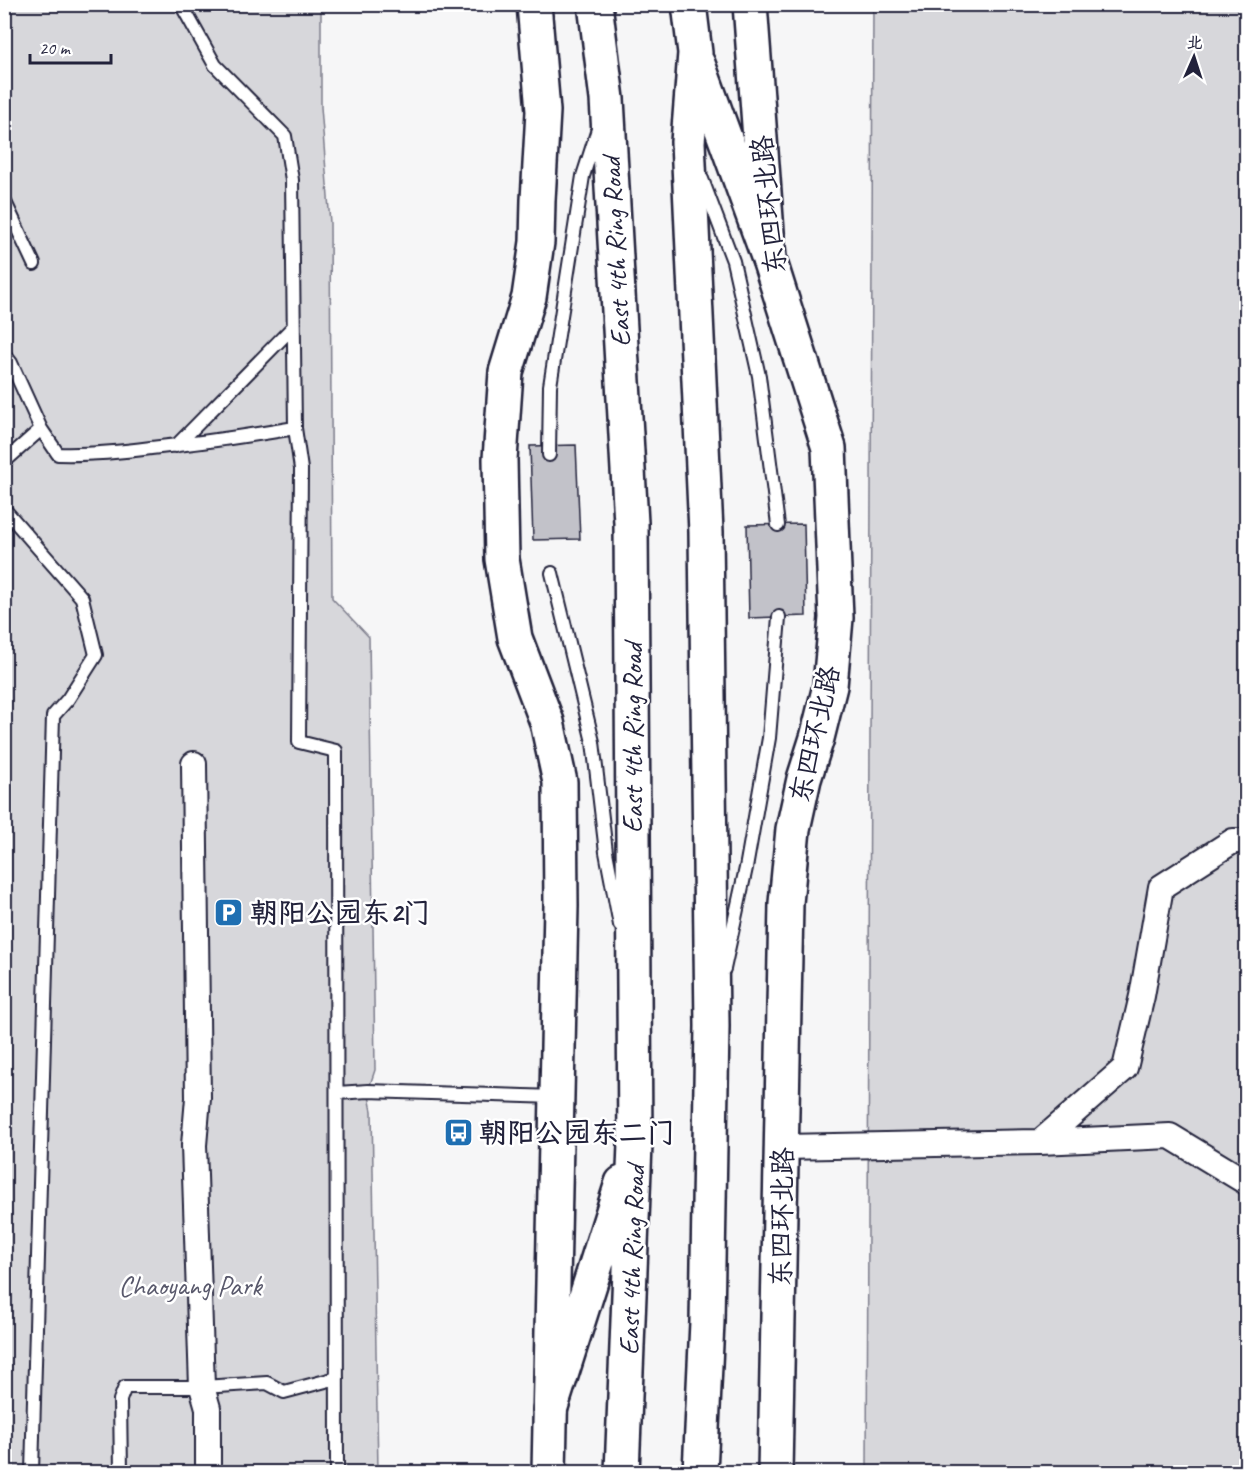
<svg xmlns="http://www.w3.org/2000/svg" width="1251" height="1477" viewBox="0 0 1251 1477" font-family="Caveat,'LXGW WenKai TC',sans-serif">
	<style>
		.green { fill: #d7d7db; stroke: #7c7c8b; stroke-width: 1.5 }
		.building { fill: #c2c2c9; stroke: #22223b; stroke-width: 1.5 }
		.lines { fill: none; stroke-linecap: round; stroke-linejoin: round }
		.lane-casing { stroke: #22223b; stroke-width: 16 }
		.street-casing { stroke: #22223b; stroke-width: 28 }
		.secondary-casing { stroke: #22223b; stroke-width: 38 }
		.highway-casing { stroke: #22223b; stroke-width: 38 }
		.lane { stroke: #fff; stroke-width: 12 }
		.street { stroke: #fff; stroke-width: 24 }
		.secondary { stroke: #fff; stroke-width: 33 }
		.highway { stroke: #fff; stroke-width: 33 }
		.labels { text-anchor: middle; stroke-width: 5; stroke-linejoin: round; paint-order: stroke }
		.street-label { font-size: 28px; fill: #22223b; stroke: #fff }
		.poi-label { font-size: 28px; font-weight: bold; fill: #22223b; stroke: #fff; text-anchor: start }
		.park-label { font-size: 28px; fill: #58586b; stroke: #fff }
	</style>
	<rect width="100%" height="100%" fill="#f6f6f7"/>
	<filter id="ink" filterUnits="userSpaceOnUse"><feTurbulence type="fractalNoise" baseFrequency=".0167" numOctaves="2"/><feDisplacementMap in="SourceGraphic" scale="12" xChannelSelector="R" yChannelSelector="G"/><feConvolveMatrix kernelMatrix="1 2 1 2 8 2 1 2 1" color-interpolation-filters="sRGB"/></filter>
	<g filter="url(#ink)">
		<path class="green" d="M5,5H321V107L330,223L332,598L369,637L375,1070L368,1091L372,1111L378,1472H5Z
			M873,5H1246V1472H867Z"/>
		<path class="building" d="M576,445L580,539L533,540L530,446Z
			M804,524L806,616L749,618L747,525Z"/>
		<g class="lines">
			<defs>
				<path id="lane" d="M181,4L215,65L285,136L292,180L295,428L301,469L299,742L336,751L337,1472
					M702,179L733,261L759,376L778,525
					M4,200L34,264
					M4,354L11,363L41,429L58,454C90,455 120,452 151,448C200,443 247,436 295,428
					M176,446L293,327
					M549,455L550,386L583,176L598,129
					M4,462L41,429
					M4,509L82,598L96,655L68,699L53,716L32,1472
					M552,573L593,742L606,852L620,925
					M724,969L746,868L769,738L779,617
					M337,1093L368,1091L555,1097
					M121,1472L120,1400L125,1387H202L267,1383L284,1392L337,1378"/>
				<path id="street" d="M194,764L198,1098L194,1145L202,1387L208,1408V1472
					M1040,1142L1170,1136L1246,1182
					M783,1147L1040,1142L1125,1068L1142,996L1161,887L1233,841H1246"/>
				<path id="secondary" d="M534,4L543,111L538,200L537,242L529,297L506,372L500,459L502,559L515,638L547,722L560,782L561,906L549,1472
					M750,4L769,259L829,448L836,618L830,686L817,738L804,779L793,829L786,903L775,1472"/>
				<path id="highway" d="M595,4L607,99L631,523L635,1144L622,1472
					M689,4L695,53L688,142L706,532L712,1026L707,1322L700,1472
					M698,64L769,259
					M550,1410L622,1183"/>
			</defs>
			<use href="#lane" class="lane-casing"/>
			<use href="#street" class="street-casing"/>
			<use href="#secondary" class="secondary-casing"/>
			<use href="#highway" class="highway-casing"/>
			<use href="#lane" class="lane"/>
			<use href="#street" class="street"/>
			<use href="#secondary" class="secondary"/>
			<use href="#highway" class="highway"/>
		</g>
	</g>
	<defs>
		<symbol id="parking-square" viewBox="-11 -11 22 22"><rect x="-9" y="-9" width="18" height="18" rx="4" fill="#1f6fb2" stroke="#fff"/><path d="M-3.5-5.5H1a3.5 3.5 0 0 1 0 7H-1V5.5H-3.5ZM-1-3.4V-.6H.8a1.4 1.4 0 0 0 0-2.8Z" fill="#fff"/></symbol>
		<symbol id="bus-square" viewBox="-11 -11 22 22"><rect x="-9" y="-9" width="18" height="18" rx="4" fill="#1f6fb2" stroke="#fff"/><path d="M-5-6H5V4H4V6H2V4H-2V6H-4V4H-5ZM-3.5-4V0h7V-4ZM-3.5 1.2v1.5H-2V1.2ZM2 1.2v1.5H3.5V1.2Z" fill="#fff"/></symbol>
	</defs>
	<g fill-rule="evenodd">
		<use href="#parking-square" x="212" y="896" width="33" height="33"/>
		<use href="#bus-square" x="442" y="1116" width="33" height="33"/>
	</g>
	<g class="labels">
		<g class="street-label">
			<text transform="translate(768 205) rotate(-96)" y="10">东四环北路</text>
			<text transform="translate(615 252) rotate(-93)" y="10">East 4th Ring Road</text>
			<text transform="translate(814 734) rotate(-77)" y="10">东四环北路</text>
			<text transform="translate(632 738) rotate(-90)" y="10">East 4th Ring Road</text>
			<text transform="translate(781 1217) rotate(-89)" y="10">东四环北路</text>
			<text transform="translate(631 1260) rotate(-88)" y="10">East 4th Ring Road</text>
		</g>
		<g class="poi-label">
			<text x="250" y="922">朝阳公园东2门</text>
			<text x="479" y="1142">朝阳公园东二门</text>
		</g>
		<g class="park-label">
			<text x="190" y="1295">Chaoyang Park</text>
		</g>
	</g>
	<rect width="1251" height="1477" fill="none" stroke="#fff" stroke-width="24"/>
	<rect x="12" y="12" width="1227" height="1453" fill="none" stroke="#22223b" stroke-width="2" filter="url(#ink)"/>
	<g transform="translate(1194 57) rotate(3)" stroke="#ffffff" stroke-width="4.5" paint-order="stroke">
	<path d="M0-4.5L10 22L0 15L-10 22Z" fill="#22223b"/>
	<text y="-9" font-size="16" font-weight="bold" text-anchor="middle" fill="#22223b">北</text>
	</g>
	<path d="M30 54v9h81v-9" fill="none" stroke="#22223b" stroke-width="3"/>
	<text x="39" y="54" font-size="18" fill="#22223b" stroke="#ffffff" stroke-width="4.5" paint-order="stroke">20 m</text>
</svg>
